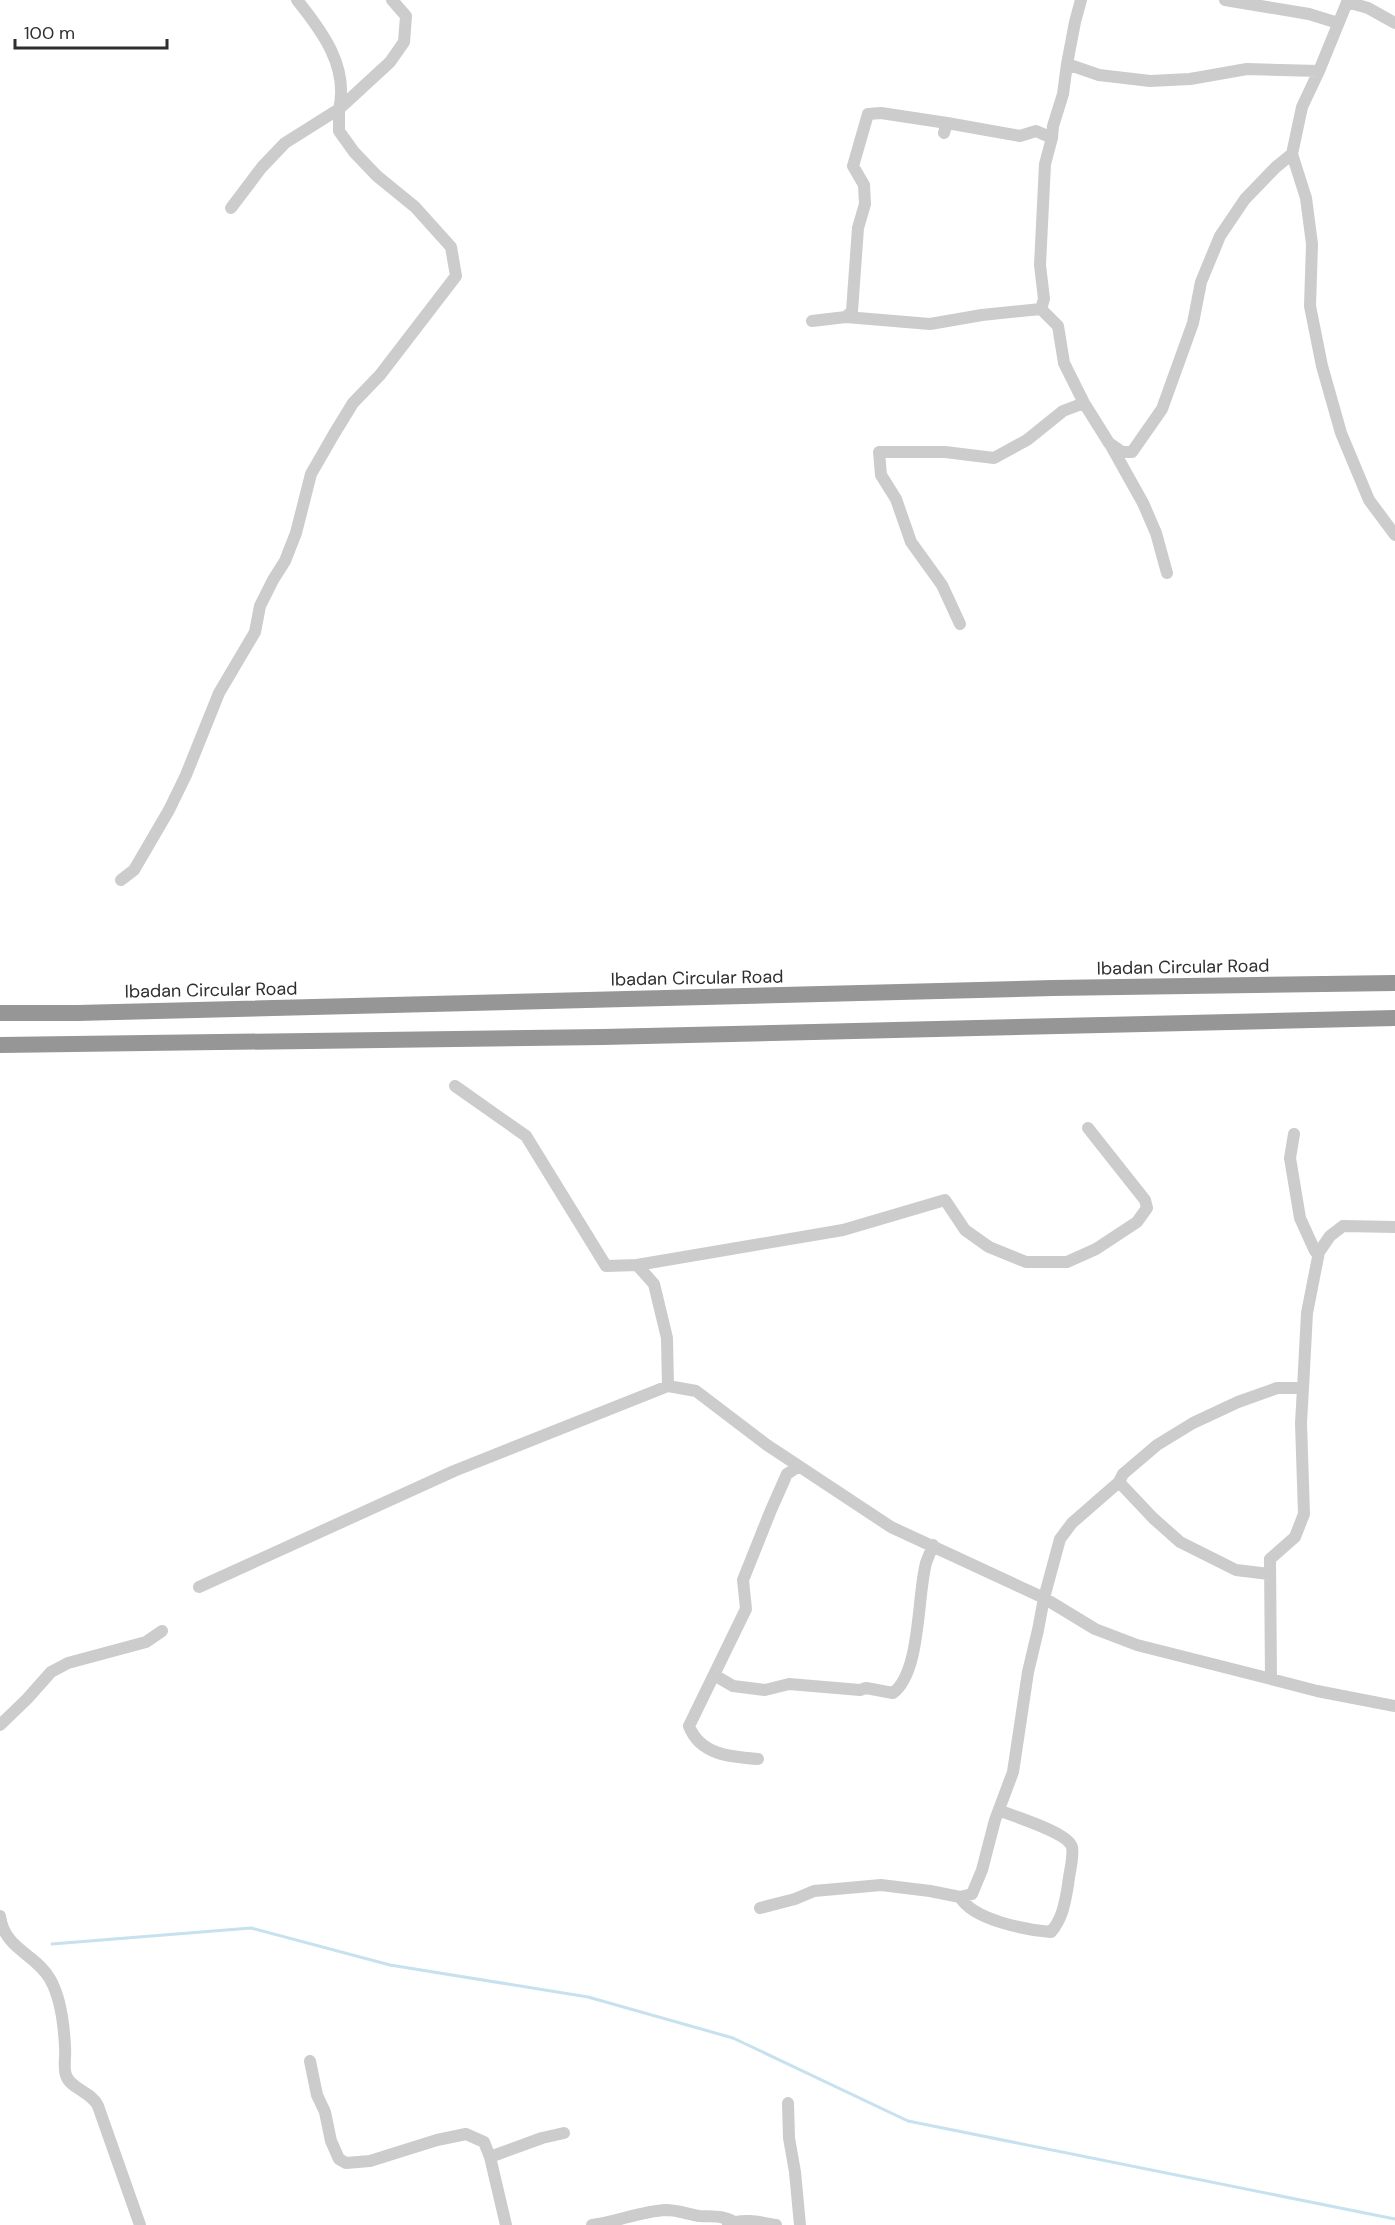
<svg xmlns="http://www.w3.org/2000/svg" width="1395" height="2225" viewBox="0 0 1395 2225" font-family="'DM Sans',sans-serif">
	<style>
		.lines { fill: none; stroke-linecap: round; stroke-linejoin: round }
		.stream { stroke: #c7e1ee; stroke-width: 3 }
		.minor { stroke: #ccc; stroke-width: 12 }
		.highway { stroke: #969696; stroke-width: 16 }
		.labels { text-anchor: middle; stroke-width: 6; stroke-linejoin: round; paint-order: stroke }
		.street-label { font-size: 18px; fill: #2f2f2f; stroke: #fff }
	</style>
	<rect width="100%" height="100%" fill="#fff"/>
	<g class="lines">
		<path class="stream" d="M52,1944L251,1928L390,1965L588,1997L733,2038L908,2121L1395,2219"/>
		<path class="minor" d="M1225,0L1309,14L1338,23
			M1348,0L1319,71L1302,107L1292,154L1306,198L1312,244L1310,306L1322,366L1341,433L1369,500L1395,535
			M1347,2L1368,8L1395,23
			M1067,64L1075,22L1081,0
			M947,123L1020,136L1036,131L1052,138L1045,164L1040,265L1044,299L1041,309
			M1052,138L1053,126L1063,94L1067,64L1099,75L1150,81L1190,79L1247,69L1319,71
			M231,208L262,167L285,143L339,109C349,67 322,31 297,0
			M846,317L852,311L858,228L865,204L864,185L853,166L868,114L881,113L947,123L944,133
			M812,321L846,317L930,324L982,315L1041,309L1058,326L1064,363L1084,403L1109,443L1122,452H1132L1162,409L1193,323L1201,282L1220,236L1245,199L1276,167L1292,154
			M1110,444L1143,503L1156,533L1167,573
			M960,624L942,585L911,542L896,499L881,475L879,452H945L994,458L1027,440L1063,411L1084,403
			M121,880L134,870L169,810L186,775L219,693L255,632L260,606L273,580L285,561L296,533L311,474L334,434L353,403L380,375L456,276L451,247L415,207L377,176L354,152L339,131V109L390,62L404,42L406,16L392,0
			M455,1086L526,1136L606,1266L637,1265L654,1284L667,1338L668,1386
			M1294,1134L1290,1158L1300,1218L1315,1251L1319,1252
			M637,1265L843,1230L945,1200L965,1230L989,1247L1026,1262H1067L1096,1249L1137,1222L1147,1208L1145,1200L1088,1128
			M1119,1482L1153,1518L1180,1542L1236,1570L1269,1574
			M199,1587L454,1471L668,1386L696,1391L767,1445L891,1527L1044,1598L1095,1629L1137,1645L1271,1679L1317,1691L1395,1706
			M714,1675L733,1686L765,1690L789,1684L860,1690L866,1688L893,1693C921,1672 917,1597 926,1563C928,1557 931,1551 933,1545
			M1271,1679L1270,1559L1295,1537L1304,1514L1301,1423L1303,1388L1307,1313L1319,1252L1330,1236L1343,1226L1395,1227
			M0,1725L27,1699L51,1672L68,1663L146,1642L162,1631
			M758,1759C731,1757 700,1755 689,1726L746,1609L743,1580L771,1510L787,1474L799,1466
			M960,1897C973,1920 1026,1930 1051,1932C1063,1918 1065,1902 1068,1885C1069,1873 1074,1858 1072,1847C1068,1832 1014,1817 999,1810
			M760,1908L795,1899L814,1891L881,1885L930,1891L960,1897L972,1894L982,1870L995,1820L1013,1772L1028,1672L1038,1630L1044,1598L1060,1539L1072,1523L1119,1482L1123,1474L1157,1445L1193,1423L1238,1402L1277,1388H1303
			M0,1916C4,1949 36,1954 50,1979C61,1998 64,2026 65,2047C66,2055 63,2067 66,2075C70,2089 91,2091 98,2106L140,2225
			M310,2061L317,2095L325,2112L331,2141L339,2159L346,2163L370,2161L437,2140L466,2134L484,2142L490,2157L506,2225
			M788,2103L789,2138L795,2172L800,2225
			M490,2157L542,2138L564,2133
			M728,2224C743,2218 760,2222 776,2225
			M592,2225C617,2222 641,2211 666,2210C677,2210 688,2214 699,2216C714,2217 721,2215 735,2222"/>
		<path class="highway" d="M0,1013H77L1053,988L1395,983
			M0,1045L603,1037L1395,1018"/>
	</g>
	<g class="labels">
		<g class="street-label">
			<text transform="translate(1183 967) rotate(-1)" y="6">Ibadan Circular Road</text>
			<text transform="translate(697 978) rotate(-1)" y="6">Ibadan Circular Road</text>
			<text transform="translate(211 990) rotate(-1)" y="6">Ibadan Circular Road</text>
		</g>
	</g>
	<path d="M15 39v9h152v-9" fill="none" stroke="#2f2f2f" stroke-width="3"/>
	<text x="24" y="39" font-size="18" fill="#2f2f2f" stroke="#ffffff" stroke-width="4.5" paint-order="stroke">100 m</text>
</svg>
